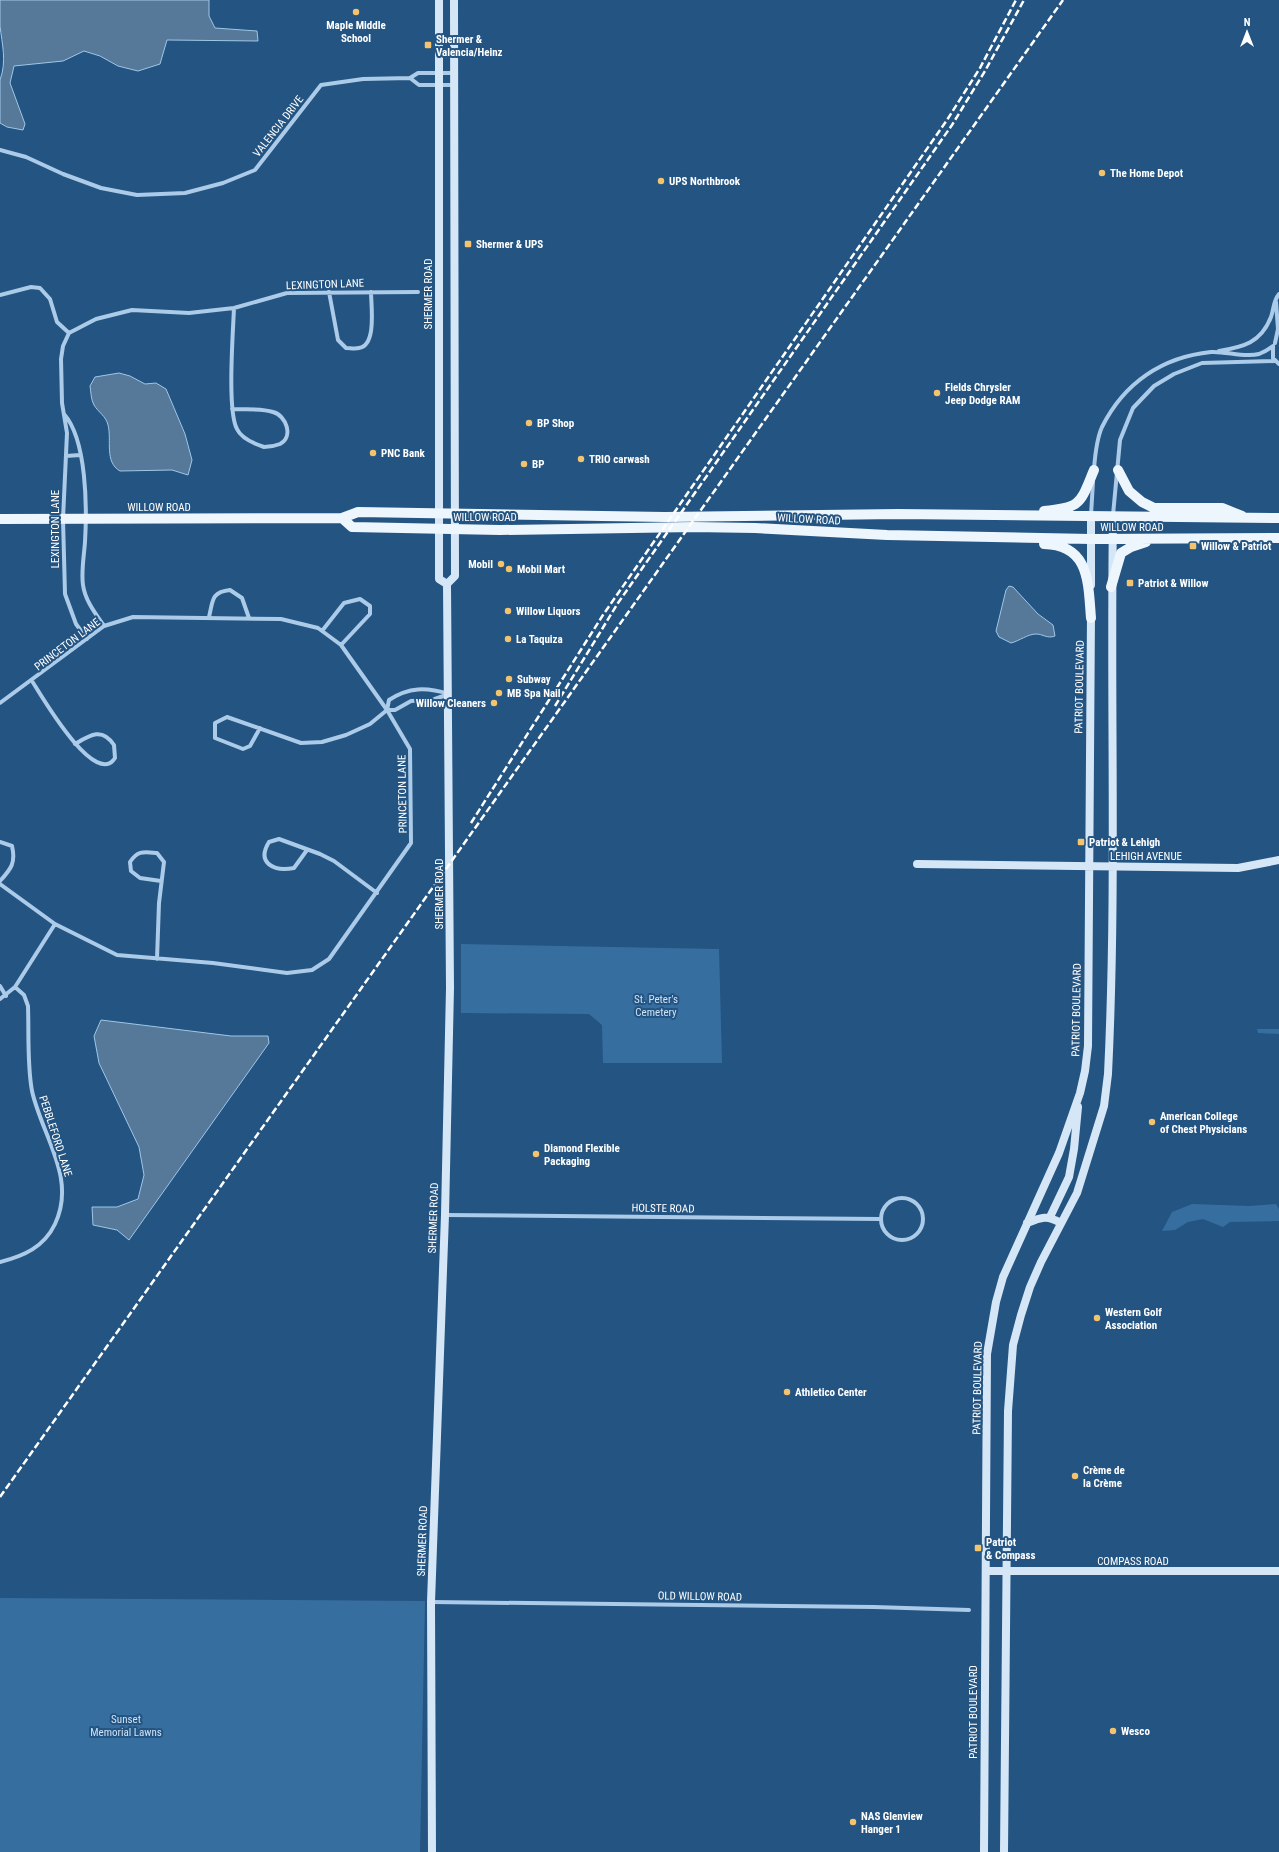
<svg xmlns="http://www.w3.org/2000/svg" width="1279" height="1852" viewBox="0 0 1279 1852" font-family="'Roboto Condensed',sans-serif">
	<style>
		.green { fill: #376ea0 }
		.water { fill: #567899; stroke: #9fc7e9 }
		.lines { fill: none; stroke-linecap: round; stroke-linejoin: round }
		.street { stroke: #abcbe8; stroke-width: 4 }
		.secondary { stroke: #d5e6f6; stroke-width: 8 }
		.primary { stroke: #edf5fd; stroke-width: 10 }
		.rail { stroke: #fff; stroke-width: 2.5; stroke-dasharray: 7 3; stroke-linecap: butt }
		.poi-dot { fill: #f3c36e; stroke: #235482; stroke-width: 1.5 }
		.labels { text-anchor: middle; stroke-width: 4; stroke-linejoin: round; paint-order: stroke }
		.poi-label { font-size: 11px; font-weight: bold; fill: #fff; stroke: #235482; text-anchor: start }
		.street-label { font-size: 11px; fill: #fff; stroke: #235482 }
		.park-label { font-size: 11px; fill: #cfe3f6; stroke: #235482 }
	</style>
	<rect width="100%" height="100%" fill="#235482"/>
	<path class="green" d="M461,944L719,949L722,1063H603L602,1025L589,1014L461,1013Z
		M1257,1029H1279V1034L1258,1033Z
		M1192,1204L1250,1206L1276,1204L1279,1209V1221L1230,1222L1223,1227L1203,1219L1188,1222L1175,1230L1162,1231L1172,1212Z
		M0,1598L425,1601L420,1852H0Z"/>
	<path class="water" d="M0,0H209V16L215,28L257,31L258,41L167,40L160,64L138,71L118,66L100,56L84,51L63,61L14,66L10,83L25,124L23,130L7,127L0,123V80C7,61 2,44 0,26C0,17 0,8 0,0Z
		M119,373L130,376L145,384L156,383L166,389L185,434L192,460L188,475L172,470L120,471C104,462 112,440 108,425C106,416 98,412 94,405C91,400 91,392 90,386L95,377Z
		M1009,586L1013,587L1038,614L1053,625L1055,636C1047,639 1043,634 1036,634C1028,634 1019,641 1011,643L999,637L996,631L1006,590Z
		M101,1020L231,1036H268L269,1043L129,1240L117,1230L93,1225L92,1207H117L138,1199L144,1175L139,1147L99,1063L94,1036Z"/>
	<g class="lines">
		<path class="street" d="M410,78L419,85H455
			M0,150L26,157L63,174L101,188L137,195L185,193L223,183L255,170L321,85L363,79L410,78L418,73H454
			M329,292L338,340L346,348C350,348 355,349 359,348C377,346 371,305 371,292
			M0,295L31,287L40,288L50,299L57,322L69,333L96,319L132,310L189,313L234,308L287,293L418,292
			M69,333L63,346L61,359L62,403L67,433L63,519L65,594L76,624L87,639
			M1275,343L1278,329L1276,302
			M1273,346V358L1279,364
			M1219,351C1243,347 1261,343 1271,317C1274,309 1273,301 1279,294
			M232,409C245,410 261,408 273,412C286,415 294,437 280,444C275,446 269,447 264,447C255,444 241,438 237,429C227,411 233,333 234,308
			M64,414C87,440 87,508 85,542C84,556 81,572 83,585C85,600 95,613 104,626
			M66,456L80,455
			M1094,469C1095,456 1097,438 1102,427C1124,383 1162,357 1211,352C1226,351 1244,358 1259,354C1264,352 1269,349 1273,346
			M1091,515L1093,482
			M1113,515L1120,440L1133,408L1154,386L1174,374L1202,363L1275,361
			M209,617C213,601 211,592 230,590L242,598L249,618
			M322,631L344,603L360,599L370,606V614L341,645
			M32,681C41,695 95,789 115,758L114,745C102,727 90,735 75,744
			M0,703L104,626L133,617L281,619L318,628L341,645L387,710L410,749L411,843L329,959L312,970L287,973L213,963L117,955L55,924L0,884
			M387,710H395L411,701L432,700L449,694
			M260,728L250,746L243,749L215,738V723L227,717L301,743L322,742L346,735L370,724L387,710L389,700C409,687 426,687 449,694
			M0,842L12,846C16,863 11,869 0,881
			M307,850L294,868C274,872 256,863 269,842L279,839L320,854L334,861L377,893
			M157,959L159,903L164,862L157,853C144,852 138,850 130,862L131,871L140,878L161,881
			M0,986L6,996
			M0,999L15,987L55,924
			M881 1219a21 21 0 1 1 42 0a21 21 0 1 1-42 0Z
			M445,1215L880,1219
			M0,1262C24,1256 44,1247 55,1224C77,1178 42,1136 32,1091C27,1064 29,1033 28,1006L24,995L15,987
			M431,1602L874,1607L969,1610"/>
		<path class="secondary" d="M439,0V579L447,584
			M1091,585V518
			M917,864L1238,868L1279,860
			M1050,1217L1069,1177L1074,1149L1078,1107
			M1027,1223C1042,1217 1047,1215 1061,1223
			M986,1571H1279
			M432,1852L431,1602L445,1215L450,988L447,584L455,576L454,0
			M984,1852L987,1354L996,1302L1003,1277L1059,1153L1080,1093L1085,1071L1088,1046L1091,613
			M1004,1852L1008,1411L1013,1345L1021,1315L1030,1287L1041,1262L1077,1193L1104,1106L1108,1074C1117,889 1110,703 1113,518"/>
		<path class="primary" d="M1118,470L1129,491L1142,502L1154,508H1222L1242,516
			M1044,511C1082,508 1080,503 1094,470
			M342,518L352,527L500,530L693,527L755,528L887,535L1091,539L1279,538
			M0,519L342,518L358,512L665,517L898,514L1279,518
			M1044,544C1090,545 1088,583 1091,618
			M1111,587L1121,553L1131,547L1146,542"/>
		<path class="rail" d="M555,706L618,603L952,125L985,71L1024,0
			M471,823L603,615L947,120L980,68L1016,0
			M0,1497L1063,0"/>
	</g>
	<g class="poi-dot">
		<circle cx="356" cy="12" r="4"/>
		<rect x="424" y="41" width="8" height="8" rx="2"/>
		<circle cx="1102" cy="173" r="4"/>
		<circle cx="661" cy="181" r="4"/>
		<rect x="464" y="240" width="8" height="8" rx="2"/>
		<circle cx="937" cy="393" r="4"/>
		<circle cx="529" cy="423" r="4"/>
		<circle cx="373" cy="453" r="4"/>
		<circle cx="581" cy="459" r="4"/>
		<circle cx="524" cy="464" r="4"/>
		<rect x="1189" y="542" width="8" height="8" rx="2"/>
		<circle cx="501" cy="564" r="4"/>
		<circle cx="509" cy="569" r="4"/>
		<rect x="1126" y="579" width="8" height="8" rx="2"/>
		<circle cx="508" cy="611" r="4"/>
		<circle cx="508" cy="639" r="4"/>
		<circle cx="509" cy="679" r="4"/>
		<circle cx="499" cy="693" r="4"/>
		<circle cx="494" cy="703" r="4"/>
		<rect x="1077" y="838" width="8" height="8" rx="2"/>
		<circle cx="1152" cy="1122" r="4"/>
		<circle cx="536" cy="1154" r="4"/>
		<circle cx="1097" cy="1318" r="4"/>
		<circle cx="787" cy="1392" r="4"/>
		<circle cx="1075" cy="1476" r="4"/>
		<rect x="974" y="1544" width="8" height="8" rx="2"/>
		<circle cx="1113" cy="1731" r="4"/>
		<circle cx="853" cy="1822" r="4"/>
	</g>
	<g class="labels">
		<g class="poi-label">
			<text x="356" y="29" text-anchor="middle">Maple Middle<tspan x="356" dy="13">School</tspan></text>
			<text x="436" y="43">Shermer &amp;<tspan x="436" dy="13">Valencia/Heinz</tspan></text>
			<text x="1110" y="177">The Home Depot</text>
			<text x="669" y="185">UPS Northbrook</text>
			<text x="476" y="248">Shermer &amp; UPS</text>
			<text x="945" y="391">Fields Chrysler<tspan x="945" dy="13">Jeep Dodge RAM</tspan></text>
			<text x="537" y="427">BP Shop</text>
			<text x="381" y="457">PNC Bank</text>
			<text x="589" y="463">TRIO carwash</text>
			<text x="532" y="468">BP</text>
			<text x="1201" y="550">Willow &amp; Patriot</text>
			<text x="493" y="568" text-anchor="end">Mobil</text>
			<text x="517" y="573">Mobil Mart</text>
			<text x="1138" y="587">Patriot &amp; Willow</text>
			<text x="516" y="615">Willow Liquors</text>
			<text x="516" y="643">La Taquiza</text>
			<text x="517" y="683">Subway</text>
			<text x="507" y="697">MB Spa Nail</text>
			<text x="486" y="707" text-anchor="end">Willow Cleaners</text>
			<text x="1089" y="846">Patriot &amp; Lehigh</text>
			<text x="1160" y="1120">American College<tspan x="1160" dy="13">of Chest Physicians</tspan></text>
			<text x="544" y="1152">Diamond Flexible<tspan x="544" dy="13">Packaging</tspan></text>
			<text x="1105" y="1316">Western Golf<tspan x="1105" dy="13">Association</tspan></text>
			<text x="795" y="1396">Athletico Center</text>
			<text x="1083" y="1474">Crème de<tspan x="1083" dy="13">la Crème</tspan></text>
			<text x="986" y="1546">Patriot<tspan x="986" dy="13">&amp; Compass</tspan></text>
			<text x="1121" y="1735">Wesco</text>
			<text x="861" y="1820">NAS Glenview<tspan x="861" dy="13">Hanger 1</tspan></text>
		</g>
		<g class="street-label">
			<text transform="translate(278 126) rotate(-52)" y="4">VALENCIA DRIVE</text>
			<text transform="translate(325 284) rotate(-2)" y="4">LEXINGTON LANE</text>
			<text transform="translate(428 294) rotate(-90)" y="4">SHERMER ROAD</text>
			<text x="159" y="511">WILLOW ROAD</text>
			<text x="485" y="521">WILLOW ROAD</text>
			<text transform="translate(809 519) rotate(3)" y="4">WILLOW ROAD</text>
			<text x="1132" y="531">WILLOW ROAD</text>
			<text transform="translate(55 529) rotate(-90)" y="4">LEXINGTON LANE</text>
			<text transform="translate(67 644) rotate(-37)" y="4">PRINCETON LANE</text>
			<text transform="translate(1079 687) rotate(-89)" y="4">PATRIOT BOULEVARD</text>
			<text transform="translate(402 794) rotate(-91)" y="4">PRINCETON LANE</text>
			<text x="1146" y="860">LEHIGH AVENUE</text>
			<text transform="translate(439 894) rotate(-90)" y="4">SHERMER ROAD</text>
			<text transform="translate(1076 1010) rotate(-89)" y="4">PATRIOT BOULEVARD</text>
			<text transform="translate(56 1136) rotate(72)" y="4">PEBBLEFORD LANE</text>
			<text transform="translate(663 1208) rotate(1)" y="4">HOLSTE ROAD</text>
			<text transform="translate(433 1218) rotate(-88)" y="4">SHERMER ROAD</text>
			<text transform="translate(977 1388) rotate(-89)" y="4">PATRIOT BOULEVARD</text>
			<text transform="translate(422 1541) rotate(-88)" y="4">SHERMER ROAD</text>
			<text x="1133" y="1565">COMPASS ROAD</text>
			<text transform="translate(700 1596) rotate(1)" y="4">OLD WILLOW ROAD</text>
			<text transform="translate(973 1712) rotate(-90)" y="4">PATRIOT BOULEVARD</text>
		</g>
		<g class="park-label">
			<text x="656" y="1003">St. Peter's<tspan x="656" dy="13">Cemetery</tspan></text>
			<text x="126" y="1723">Sunset<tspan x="126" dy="13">Memorial Lawns</tspan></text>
		</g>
	</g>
	<g transform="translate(1247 32)" stroke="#235482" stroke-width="3" paint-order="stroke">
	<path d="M0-3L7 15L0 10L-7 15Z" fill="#ffffff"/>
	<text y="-6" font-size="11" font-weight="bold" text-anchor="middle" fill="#ffffff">N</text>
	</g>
</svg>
